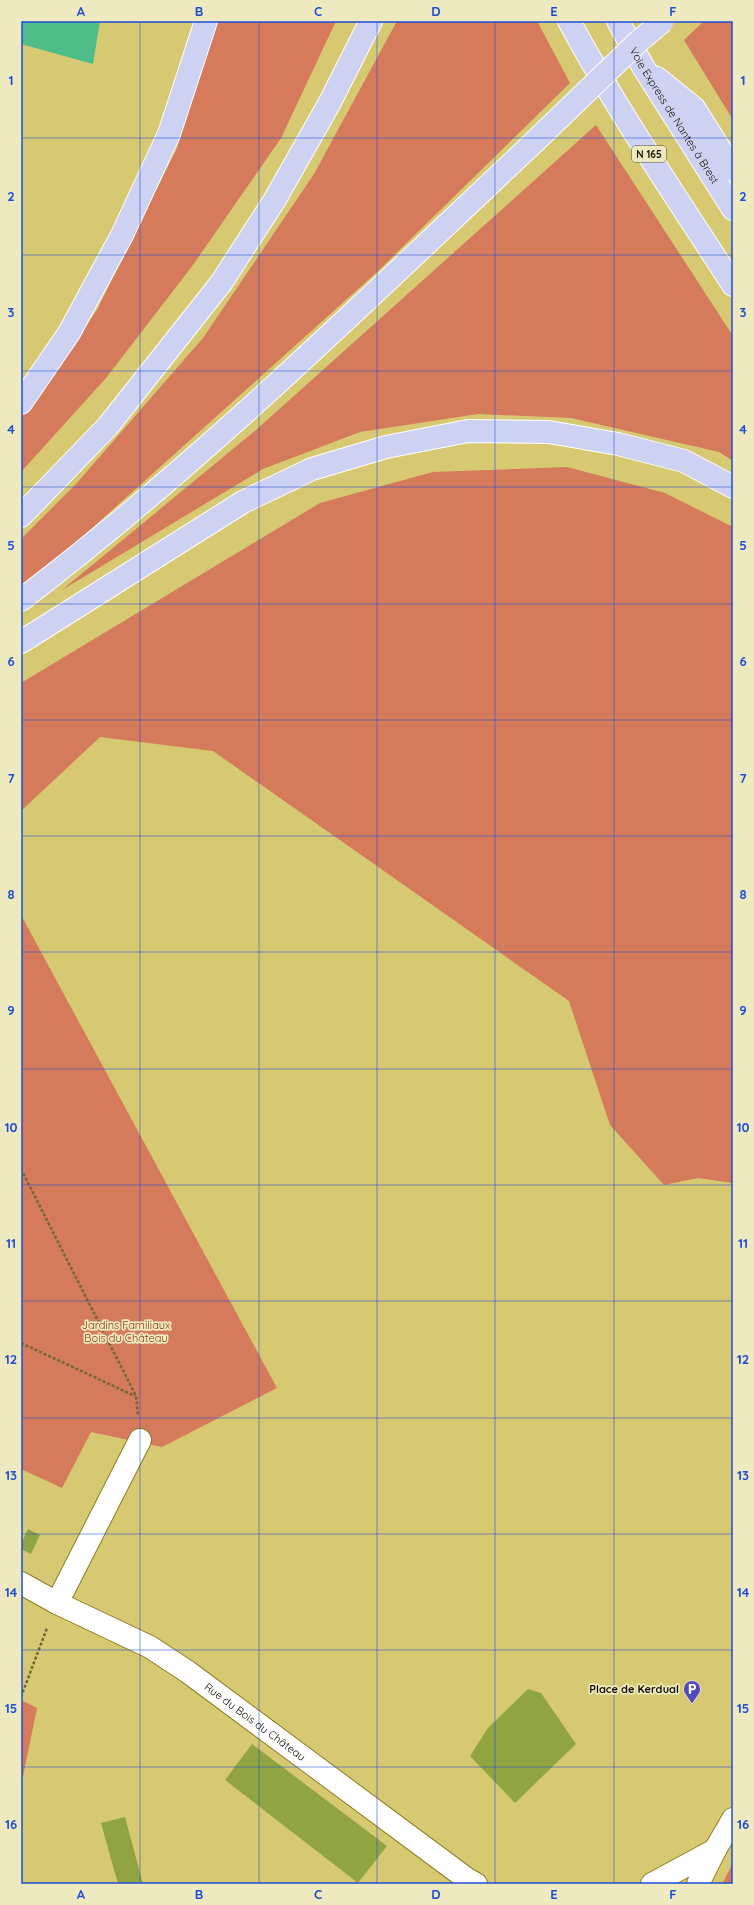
<svg xmlns="http://www.w3.org/2000/svg" width="754" height="1905" viewBox="0 0 754 1905" font-family="Quicksand,sans-serif">
	<style>
		.green { fill: #d57a5a }
		.water { fill: #4ebd89 }
		.building { fill: #90a541 }
		.lines { fill: none; stroke-linecap: round; stroke-linejoin: round }
		.minor-casing { stroke: #8d7e23; stroke-width: 24 }
		.highway-casing { stroke: #fff; stroke-width: 24 }
		.path { stroke: #716737; stroke-width: 2.5; stroke-dasharray: 3 2; stroke-linecap: butt }
		.minor { stroke: #fff; stroke-width: 22 }
		.highway { stroke: #ced2f2; stroke-width: 22 }
		.highway-bridge-casing { stroke: #fff; stroke-width: 24; stroke-linecap: butt }
		.highway-bridge { stroke: #ced2f2; stroke-width: 22 }
		.grid { fill: none; stroke: #1d4ed8; stroke-width: 1; stroke-opacity: 0.55 }
		.labels { text-anchor: middle; stroke-width: 3.5; stroke-linejoin: round; paint-order: stroke }
		.shield { fill: #efe9bf; stroke: #555039; stroke-width: 1 }
		.shield-label { font-size: 10px; font-weight: bold; fill: #130f00 }
		.street-label { font-size: 11px; fill: #130f00; stroke: #efe9bf }
		.park-label { font-size: 11px; fill: #8d3613; stroke: #efe9bf }
		.poi-label { font-size: 11px; font-weight: bold; fill: #130f00; stroke: #efe9bf; text-anchor: end }
		.neatline { fill: none; stroke: #1d4ed8; stroke-width: 1.5 }
		.grid-label { font-size: 13px; text-anchor: middle; font-weight: bold; fill: #1d4ed8 }
	</style>
	<rect width="100%" height="100%" fill="#d7c872"/>
	<path class="green" d="M218,21H336L281,138L193,265L106,378L21,472V417L97,310L177,148Z
		M397,21H537L570,83L377,272L71,547L21,585V539L76,484L203,338L314,174Z
		M704,21H733V120L684,40Z
		M596,125L733,336V461L719,452L571,418L478,414L360,432L263,469L62,590L256,430Z
		M567,467L665,493L733,527V1183L698,1178L664,1185L610,1125L569,1001L213,751L100,737L21,811V683L320,503L433,472Z
		M21,915L277,1388L162,1447L91,1432L62,1488L21,1469Z
		M21,1700L37,1708L21,1786Z
		M733,1863V1884H722Z"/>
	<path class="water" d="M21,21H100L93,64L21,44Z"/>
	<path class="building" d="M28,1529L40,1535L31,1554L21,1549V1544Z
		M528,1689L541,1693L576,1744L515,1803L470,1756L488,1728Z
		M252,1744L387,1846L358,1883L225,1780Z
		M125,1817L143,1884H118L101,1823Z"/>
	<g class="lines">
		<defs>
			<g id="minor">
				<path id="s1" d="M21,1583L57,1603L150,1647L188,1672L467,1879L476,1884"/>
				<path d="M57,1603L140,1440"/>
				<path d="M652,1884L715,1850"/>
				<path d="M698,1884L715,1850L733,1819"/>
			</g>
			<g id="highway">
				<path d="M569,21C618,112 677,198 733,285"/>
				<path id="s2" d="M618,21L642,65L733,209"/>
				<path d="M657,78L694,108L733,170"/>
				<path d="M21,403L69,333L122,235L169,134L206,21"/>
				<path d="M21,516L108,426L221,283L274,201L329,104L371,21"/>
				<path d="M21,600C202,462 364,302 529,147"/>
				<path d="M21,642L243,502L312,469L386,447L468,431L549,432L618,444L684,461L733,487"/>
			</g>
		</defs>
		<use href="#minor" class="minor-casing"/>
		<use href="#highway" class="highway-casing"/>
		<path class="path" d="M21,1169L136,1396L138,1415
			M21,1343L135,1396
			M21,1697L47,1628"/>
		<use href="#minor" class="minor"/>
		<use href="#highway" class="highway"/>
		<defs>
			<path id="highway-bridge" d="M529,147L639,41L663,21"/>
		</defs>
		<use href="#highway-bridge" class="highway-bridge-casing"/>
		<use href="#highway-bridge" class="highway-bridge"/>
	</g>
	<path class="grid" d="M140,21V1884M259,21V1884M377,21V1884M495,21V1884M614,21V1884M21,138H733M21,255H733M21,371H733M21,487H733M21,604H733M21,720H733M21,836H733M21,952H733M21,1069H733M21,1185H733M21,1301H733M21,1418H733M21,1534H733M21,1650H733M21,1767H733"/>
	<defs>
		<symbol id="parking-pin" viewBox="-11 -11 22 30"><path d="M0 17L-7.5 6A9.5 9.5 0 1 1 7.5 6Z" fill="#524ac2" stroke="#efe9bf"/><path d="M-3.5-5.5H1a3.5 3.5 0 0 1 0 7H-1V5.5H-3.5ZM-1-3.4V-.6H.8a1.4 1.4 0 0 0 0-2.8Z" fill="#fff"/></symbol>
	</defs>
	<g fill-rule="evenodd">
		<use href="#parking-pin" x="682" y="1679" width="20" height="27"/>
	</g>
	<g class="labels">
		<rect class="shield" x="632" y="146" width="34" height="16" rx="3"/>
		<g class="shield-label">
			<text x="649" y="158">N 165</text>
		</g>
		<g class="street-label">
			<text dy="4" stroke="none"><textPath href="#s2" startOffset="110">Voie Express de Nantes à Brest</textPath></text>
			<text dy="4" stroke="none"><textPath href="#s1" startOffset="273">Rue du Bois du Château</textPath></text>
		</g>
		<g class="park-label">
			<text x="126" y="1329">Jardins Familiaux<tspan x="126" dy="13">Bois du Château</tspan></text>
		</g>
		<g class="poi-label">
			<text x="679" y="1693">Place de Kerdual</text>
		</g>
	</g>
	<rect width="754" height="1905" fill="none" stroke="#efe9bf" stroke-width="44"/>
	<rect x="22" y="22" width="710" height="1861" class="neatline"/>
	<g class="grid-label">
		<text x="81" y="16">A</text>
		<text x="199" y="16">B</text>
		<text x="318" y="16">C</text>
		<text x="436" y="16">D</text>
		<text x="554" y="16">E</text>
		<text x="673" y="16">F</text>
		<text x="11" y="85">1</text>
		<text x="743" y="85">1</text>
		<text x="11" y="201">2</text>
		<text x="743" y="201">2</text>
		<text x="11" y="317">3</text>
		<text x="743" y="317">3</text>
		<text x="11" y="434">4</text>
		<text x="743" y="434">4</text>
		<text x="11" y="550">5</text>
		<text x="743" y="550">5</text>
		<text x="11" y="666">6</text>
		<text x="743" y="666">6</text>
		<text x="11" y="783">7</text>
		<text x="743" y="783">7</text>
		<text x="11" y="899">8</text>
		<text x="743" y="899">8</text>
		<text x="11" y="1015">9</text>
		<text x="743" y="1015">9</text>
		<text x="11" y="1132">10</text>
		<text x="743" y="1132">10</text>
		<text x="11" y="1248">11</text>
		<text x="743" y="1248">11</text>
		<text x="11" y="1364">12</text>
		<text x="743" y="1364">12</text>
		<text x="11" y="1480">13</text>
		<text x="743" y="1480">13</text>
		<text x="11" y="1597">14</text>
		<text x="743" y="1597">14</text>
		<text x="11" y="1713">15</text>
		<text x="743" y="1713">15</text>
		<text x="11" y="1829">16</text>
		<text x="743" y="1829">16</text>
		<text x="81" y="1899">A</text>
		<text x="199" y="1899">B</text>
		<text x="318" y="1899">C</text>
		<text x="436" y="1899">D</text>
		<text x="554" y="1899">E</text>
		<text x="673" y="1899">F</text>
	</g>
</svg>
